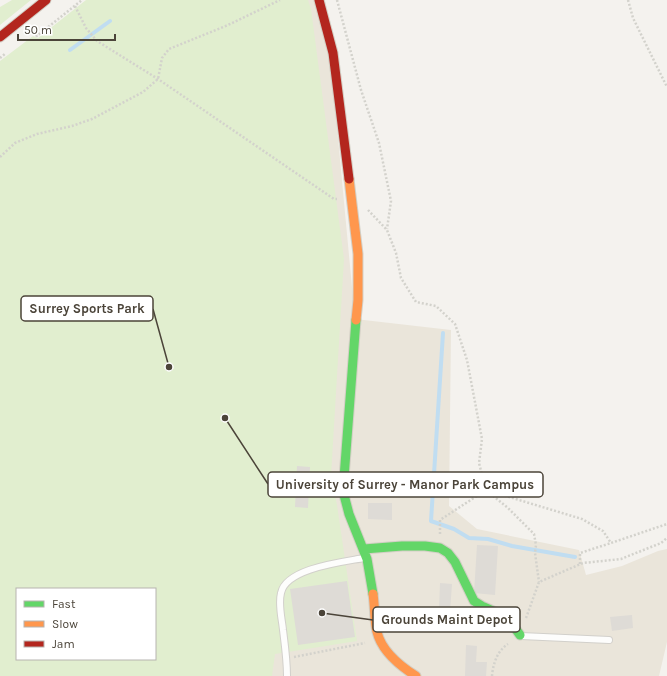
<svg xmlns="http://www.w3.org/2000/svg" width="667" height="676" viewBox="0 0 667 676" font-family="Karla,sans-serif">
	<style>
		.education { fill: #eae5da; fill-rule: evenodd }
		.green { fill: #e1eecf; fill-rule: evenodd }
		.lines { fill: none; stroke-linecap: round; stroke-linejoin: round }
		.stream { stroke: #c0ddf1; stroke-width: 4 }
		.building { fill: #dedbd6 }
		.lane-casing { stroke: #d2d0cb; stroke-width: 8 }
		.fast-casing { stroke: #d3cfc5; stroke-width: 11 }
		.slow-casing { stroke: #d3cfc5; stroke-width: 11 }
		.jam-casing { stroke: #d3cfc5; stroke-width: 11 }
		.path { stroke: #d3d2cc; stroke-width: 2.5; stroke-dasharray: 2 2; stroke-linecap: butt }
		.lane { stroke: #fdfdfc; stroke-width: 6 }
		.fast { stroke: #63d668; stroke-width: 9 }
		.slow { stroke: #ff974d; stroke-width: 9 }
		.jam { stroke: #b3261e; stroke-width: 9 }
		.leader { fill: none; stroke: #4b4439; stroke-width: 1.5 }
		.callout-dot { fill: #4b4439; stroke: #fff; stroke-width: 1.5 }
		.callout { fill: #fff; stroke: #4b4439; stroke-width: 1.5 }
		.callout-label { font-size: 13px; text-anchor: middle; font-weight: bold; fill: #4b4439 }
	</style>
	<rect width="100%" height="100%" fill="#f4f2ee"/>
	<path class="education" d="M104,0H325L355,319L451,330L449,506L477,529L579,550L586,575L622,566L658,551L667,549V642L659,676H0V78ZM17,589H155V659H17Z"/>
	<path class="green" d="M12,0H31L0,25V7Z
		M86,0H308L311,9L344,259L331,476L337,505L357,641L275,654L272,676H0V61L33,36L38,38ZM17,589H155V659H17Z"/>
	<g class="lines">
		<path class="stream" d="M70,50L110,21
			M443,333L431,521L454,529L469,538L488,539L512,546L575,557"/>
	</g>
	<path class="building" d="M297,466L310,467L308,508L295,507Z
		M368,503H392V520L368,519Z
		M477,545L498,546L495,595L474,593Z
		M347,581L355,637L298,645L290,589Z
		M440,583L452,584L450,611L439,610Z
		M632,615L633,628L612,631L610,617Z
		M466,645L477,646L476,662H487L486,676H465Z"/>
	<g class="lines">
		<defs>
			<path id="lane" d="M521,636L609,640
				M287,676C287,660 285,646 283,630C282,619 278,605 281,593C286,568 343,562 364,558"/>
			<path id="fast" d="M356,320L343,491L349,514L367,559L373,594
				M364,549L402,546H425L440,548L448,553L455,562L474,601L482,606L507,617L520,635"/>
			<path id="slow" d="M349,179L358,254V300L356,320
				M373,594C375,607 374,620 377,632C382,652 400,666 416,676"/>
			<path id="jam" d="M319,0L333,53L349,179
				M0,37L46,0"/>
		</defs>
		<use href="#lane" class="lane-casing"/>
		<use href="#fast" class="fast-casing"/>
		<use href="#slow" class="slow-casing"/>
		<use href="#jam" class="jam-casing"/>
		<path class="path" d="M337,0L361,90L379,143L391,201L387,229
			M628,0L633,18L667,87
			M75,6L86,28L97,41L158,79L334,199H337
			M33,32L37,36L82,0
			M0,58L6,53
			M0,157L15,143L37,134L72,126L92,119L143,92L158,79L162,58L169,49L228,25L280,0
			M368,210L387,230L396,253L401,278L416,302L436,306L455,324L467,360L482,439L479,463L486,490L508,508L534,534L536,545L535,553L539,582
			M440,534V520L486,490L582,519L603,531L611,543L667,524
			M580,564V553L611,543
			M526,618L539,582L583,563L621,559L661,543L667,538
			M294,657L365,643
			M492,676C493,664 497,651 508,644"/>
		<use href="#lane" class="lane"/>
		<use href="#fast" class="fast"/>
		<use href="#slow" class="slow"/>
		<use href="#jam" class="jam"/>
	</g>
	<path class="leader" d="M169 367L153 309M225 418L268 484M322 613L373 620"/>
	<g class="callout-dot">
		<circle cx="169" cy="367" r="4"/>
		<circle cx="225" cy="418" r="4"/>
		<circle cx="322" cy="613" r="4"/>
	</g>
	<g class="callout">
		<rect x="21" y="296" width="132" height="25" rx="4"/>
		<rect x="268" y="472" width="275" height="25" rx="4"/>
		<rect x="373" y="607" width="147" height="25" rx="4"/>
	</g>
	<g class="callout-label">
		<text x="87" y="313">Surrey Sports Park</text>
		<text x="405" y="489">University of Surrey - Manor Park Campus</text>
		<text x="447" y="624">Grounds Maint Depot</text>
	</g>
	<rect x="16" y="588" width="140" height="72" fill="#ffffff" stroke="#b7b4b0"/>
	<rect x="24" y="601" width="20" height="6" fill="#63d668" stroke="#b7b4b0"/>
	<text x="52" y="608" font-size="12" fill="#4b4439">Fast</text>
	<rect x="24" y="621" width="20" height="6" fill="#ff974d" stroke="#b7b4b0"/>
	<text x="52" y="628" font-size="12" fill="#4b4439">Slow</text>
	<rect x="24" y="641" width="20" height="6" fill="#b3261e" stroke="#b7b4b0"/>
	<text x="52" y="648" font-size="12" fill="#4b4439">Jam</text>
	<path d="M18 34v6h97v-6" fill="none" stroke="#4b4439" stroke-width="2"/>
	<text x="24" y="34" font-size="12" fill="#4b4439" stroke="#ffffff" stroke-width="3" paint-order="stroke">50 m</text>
</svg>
